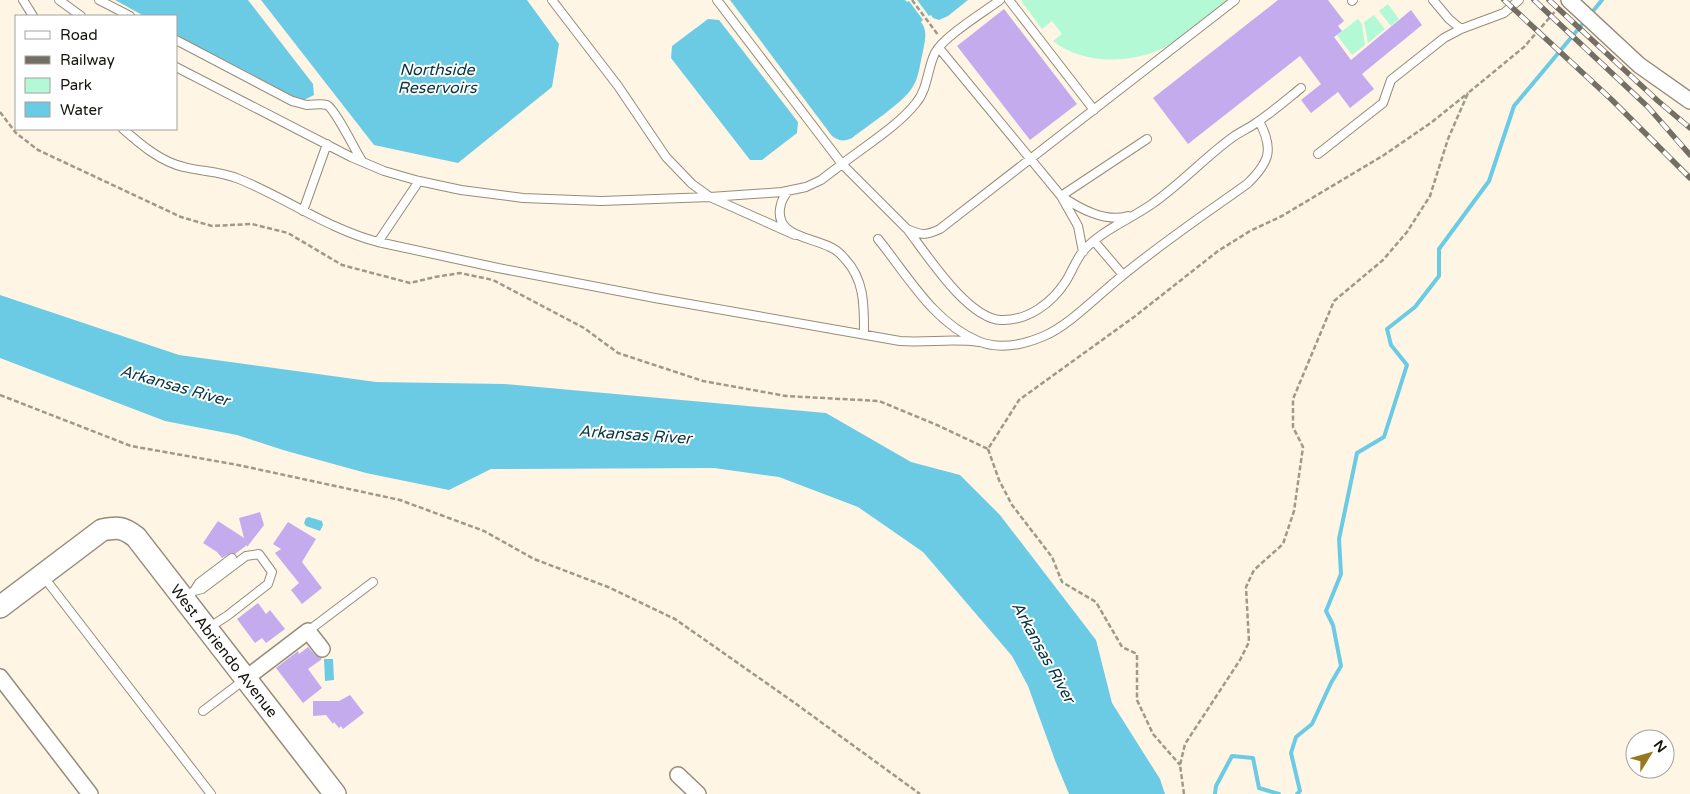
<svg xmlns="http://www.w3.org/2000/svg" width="1690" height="794" viewBox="0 0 1690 794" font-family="'Varela Round',sans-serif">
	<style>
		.green { fill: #b3f9d6 }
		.water { fill: #6ccbe4 }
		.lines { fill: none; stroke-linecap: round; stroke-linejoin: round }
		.stream { stroke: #6ccbe4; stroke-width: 4 }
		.building { fill: #c3abed }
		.lane-casing { stroke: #968c79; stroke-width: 10 }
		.street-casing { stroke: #968c79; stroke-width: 18 }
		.secondary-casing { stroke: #968c79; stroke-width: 24 }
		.path { stroke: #9f998c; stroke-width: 2.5; stroke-dasharray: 5 2.5; stroke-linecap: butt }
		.lane { stroke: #fff; stroke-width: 8 }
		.street { stroke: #fff; stroke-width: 15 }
		.secondary { stroke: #fff; stroke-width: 21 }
		.rail-casing { stroke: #746f64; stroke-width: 5.5 }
		.rail { stroke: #fff; stroke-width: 4; stroke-dasharray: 11; stroke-linecap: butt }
		.labels { text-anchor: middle; stroke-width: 4; stroke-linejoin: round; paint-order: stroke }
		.street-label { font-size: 15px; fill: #16130c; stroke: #fff }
		.water-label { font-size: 16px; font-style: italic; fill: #083641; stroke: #fff }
	</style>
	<rect width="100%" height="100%" fill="#fef5e5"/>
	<path class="green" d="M1022,0H1227L1169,45C1136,64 1084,66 1053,41L1062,34L1052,21L1042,29L1022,2Z
		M1388,4L1399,19L1391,26L1379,11Z
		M1374,15L1385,29L1368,43L1364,22Z
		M1358,19L1362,24L1365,45L1352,55L1337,35Z"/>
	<path class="water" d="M115,0H248L313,84L314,95L302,101L276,91L176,35V16H144Z
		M261,0H527L559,44L552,87L458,163L374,145Z
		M730,0H905L907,2L909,1L923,20L921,22C928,31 925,40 923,51C920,63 919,78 912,88C904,102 866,127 852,138C844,142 839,141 832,136Z
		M917,0H968L948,16L939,20L933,18L931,15L929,16Z
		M708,19L719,20L798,122L797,133L762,160H750L671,58L672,46Z
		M0,295L179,355L376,382L505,384L826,413L911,462L960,475L1000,515L1096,640L1112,703L1160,779L1165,794H1069L1056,763L1028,686L1012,656L923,552L858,507L779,477L714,468L491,469L449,490L366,473L283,450L237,435L165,421L0,358Z
		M309,517L322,521L323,525L320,531L306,526L304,523L306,518Z
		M324,659H333L334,680L325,681Z"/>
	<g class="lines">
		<path class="stream" d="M1589,16L1602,0
			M1215,794L1216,786L1232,756L1253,758L1259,788L1279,794
			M1297,794L1300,791L1291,753L1296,737L1312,724L1331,683L1341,666L1333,625L1326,611L1341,574L1339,539L1357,453L1384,437L1407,365L1391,345L1387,329L1415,307L1439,276V249L1489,181L1514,106L1585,21"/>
	</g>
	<path class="building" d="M1278,0H1328L1344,21L1338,26L1342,31L1334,37L1351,60L1411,10L1422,25L1362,74L1374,89L1350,108L1338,92L1311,113L1301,100L1321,84L1300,56L1188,144L1153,98Z
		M1004,9L1077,104L1030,140L957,46Z
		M260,512L264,525L247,547V545L235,554L231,553L222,558L217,552L203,543L218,521L244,538L239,518Z
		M288,522L316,539L302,562L322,588L302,604L291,590L299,583L275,553L281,549L273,544Z
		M258,603L266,614L270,610L285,629L266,643L262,638L255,643L237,619Z
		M308,647L315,655L322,659L308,669L322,688L303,703L276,668L298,651L299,654Z
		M350,695L364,713L343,729L341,726L339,728L334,722L333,724L326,715L313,716V701H339Z"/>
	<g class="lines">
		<defs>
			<path id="lane" d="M23,0L33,16
				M59,0L81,16
				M99,0L130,16
				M552,0L618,86L666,157L692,184L710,197L795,235
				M1000,0C984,12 943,37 935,53C927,69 928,89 916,103C898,126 865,146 842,164L907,229C921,235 925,236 940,229L1235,0
				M1009,0L1094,110
				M1433,0L1449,19L1461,29
				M1352,1L1353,0
				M176,40L292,101C297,102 302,104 307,105C314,105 320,103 327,105C335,109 355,150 362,161
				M939,48L1061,196C1079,208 1105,223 1128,216
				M176,67L351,157L384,171L419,181L461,190L523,198L601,201L710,197L782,192L806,187L821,180L842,164L717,0
				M123,129C140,144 161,162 184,167C203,172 220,171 239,179C286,198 328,229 378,242L498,268L655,298L900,341C927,343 953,338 979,342
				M1318,154L1383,103L1391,80L1444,38L1461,29L1504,13L1519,0
				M788,191C785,195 782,200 781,204C772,236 811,237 830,247C835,249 841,254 845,259C865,280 864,307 864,334
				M303,211L327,144
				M908,230C927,255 968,319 1001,320C1028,321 1052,303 1066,281C1072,271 1076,260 1083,251C1102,230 1129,220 1152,204C1181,184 1205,157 1233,137C1240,132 1247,129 1253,125C1270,114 1285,101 1301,88
				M878,239C908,276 933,322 978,341C999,350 1023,345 1044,336C1070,325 1099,294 1122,276C1162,243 1205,214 1247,184C1270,162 1274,149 1259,121
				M1094,241L1123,275
				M378,242L419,181
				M1083,252L1078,226L1061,196L1147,139
				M43,576L211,794
				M194,591L199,583L232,558
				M186,597L194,591L202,589L246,556L259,554L272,572L268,584L227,616L208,628
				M308,631L373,582
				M203,711L244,680"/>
			<path id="street" d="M1569,0L1639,65L1690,101
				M0,677L90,794
				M245,679L308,631L322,649
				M678,775L698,794"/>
			<path id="secondary" d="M0,607L102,530C118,527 123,527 136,537L335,794"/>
		</defs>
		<use href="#lane" class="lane-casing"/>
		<use href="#street" class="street-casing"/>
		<use href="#secondary" class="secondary-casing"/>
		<path class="path" d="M912,0L938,35
			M0,112L16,133L38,150L181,217L212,226L252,224L288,233L342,265L410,283L435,277L460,273L493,280L584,328L618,353L703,381L786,396L879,401L937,425L988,449L1019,400L1134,317L1218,251L1250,231L1282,216L1384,155L1432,122L1468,93
			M0,395L131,446L238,465L400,500L484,531L534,559L608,587L675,619L792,701L920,794
			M988,449L999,480L1012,505L1052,557L1062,582L1096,602L1122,647L1137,654V700L1153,734L1180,765
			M1184,794L1180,765L1185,744L1240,660L1249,642L1246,587L1254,570L1283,544L1294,511L1303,447L1293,427V399L1334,301L1383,260L1407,232L1430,196L1448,139L1468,93L1524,47L1558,8"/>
		<use href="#lane" class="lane"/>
		<use href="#street" class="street"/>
		<use href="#secondary" class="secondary"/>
		<defs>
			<path id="rail" d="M1504,0L1612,100L1690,178
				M1534,0L1648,107L1690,155
				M1549,0L1658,101L1690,128"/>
		</defs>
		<use href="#rail" class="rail-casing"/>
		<use href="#rail" class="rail"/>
	</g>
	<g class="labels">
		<g class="street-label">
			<text transform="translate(224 651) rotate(52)" y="5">West Abriendo Avenue</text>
		</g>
		<g class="water-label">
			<text x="437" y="75">Northside<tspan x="437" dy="18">Reservoirs</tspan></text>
			<text transform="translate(175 385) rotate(16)" y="6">Arkansas River</text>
			<text transform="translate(635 434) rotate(4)" y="6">Arkansas River</text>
			<text transform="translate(1044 652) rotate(61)" y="6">Arkansas River</text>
		</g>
	</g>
	<rect x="15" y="15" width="162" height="115" fill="#ffffff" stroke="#a2a19e"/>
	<rect x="25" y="31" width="25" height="8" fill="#ffffff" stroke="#a2a19e"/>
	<text x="60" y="40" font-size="15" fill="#16130c">Road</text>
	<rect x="25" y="56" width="25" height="8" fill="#746f64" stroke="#a2a19e"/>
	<text x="60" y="65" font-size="15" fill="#16130c">Railway</text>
	<rect x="25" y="78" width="25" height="15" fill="#b3f9d6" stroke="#a2a19e"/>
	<text x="60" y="90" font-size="15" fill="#16130c">Park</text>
	<rect x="25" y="102" width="25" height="15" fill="#6ccbe4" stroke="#a2a19e"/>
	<text x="60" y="115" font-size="15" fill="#16130c">Water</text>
	<g transform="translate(1650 754) rotate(53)"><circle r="24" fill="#ffffff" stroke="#a2a19e"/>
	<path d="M0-4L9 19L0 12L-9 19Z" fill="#95781f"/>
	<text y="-8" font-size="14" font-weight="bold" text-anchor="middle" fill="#16130c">N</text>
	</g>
</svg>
